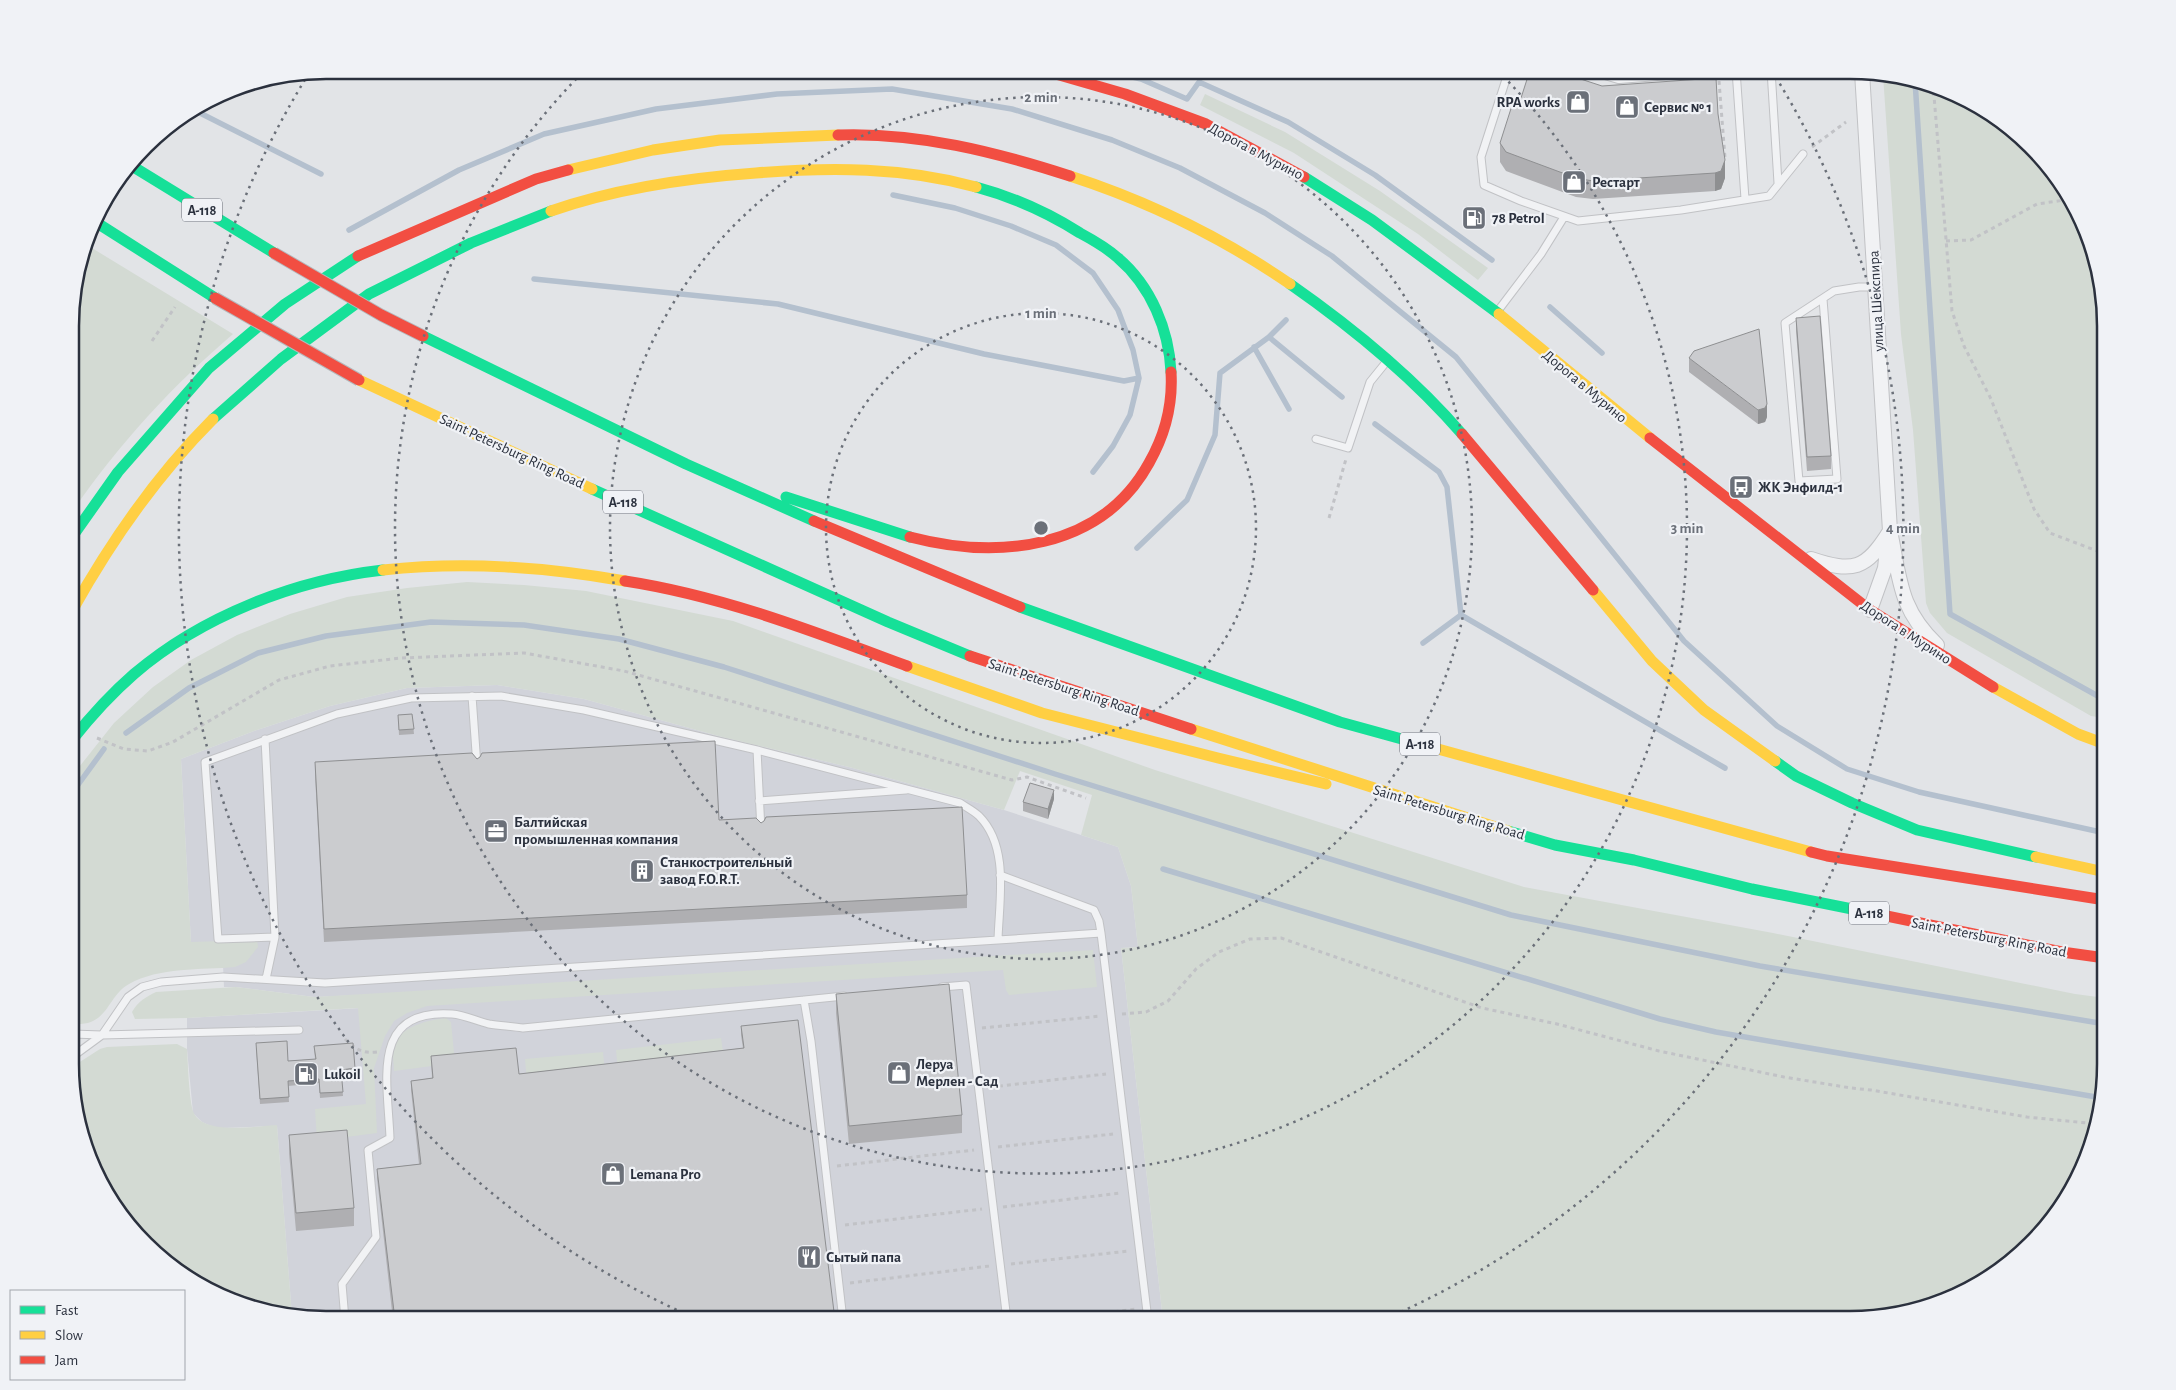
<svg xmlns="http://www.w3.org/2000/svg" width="2176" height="1390" viewBox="0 0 2176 1390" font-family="'Alegreya Sans',sans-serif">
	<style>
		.built { fill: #d1d3da }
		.green { fill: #d3dad3 }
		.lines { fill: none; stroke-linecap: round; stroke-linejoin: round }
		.stream { stroke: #b4c0ce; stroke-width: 5.5 }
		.lane-casing { stroke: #c1c2c5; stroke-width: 9 }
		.street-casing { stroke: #c1c2c5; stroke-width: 16 }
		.path { stroke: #c1c2c6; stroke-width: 3; stroke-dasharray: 4 4; stroke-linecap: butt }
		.lane { stroke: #f1f2f4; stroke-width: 7 }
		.street { stroke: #f1f2f4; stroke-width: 14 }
		.fast { stroke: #16e098; stroke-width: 11 }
		.slow { stroke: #ffcf43; stroke-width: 11 }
		.jam { stroke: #f24e42; stroke-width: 11 }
		.jam-bridge-casing { stroke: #b5b7bb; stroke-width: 13; stroke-linecap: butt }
		.jam-bridge { stroke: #f24e42; stroke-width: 11 }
		.wall { fill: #afafb2 }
		.shaded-wall { fill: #8e8f91 }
		.building { fill: #cbcccf; stroke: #8e8f91 }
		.ring { fill: none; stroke: #6b7079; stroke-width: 2.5; stroke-dasharray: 2.5 5 }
		.labels { text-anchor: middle; stroke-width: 4.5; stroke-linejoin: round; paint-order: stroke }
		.shield { fill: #f0f2f6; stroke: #666b75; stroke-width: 1 }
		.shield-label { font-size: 14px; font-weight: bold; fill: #2b313e }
		.poi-label { font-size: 15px; font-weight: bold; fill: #2b313e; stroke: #f0f2f6; text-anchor: start }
		.street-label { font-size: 15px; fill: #2b313e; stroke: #f0f2f6 }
		.rim { fill: none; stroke: #2b313e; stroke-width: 2.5 }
		.centre { fill: #6b7079; stroke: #f0f2f6; stroke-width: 2.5 }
		.ring-label { font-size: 15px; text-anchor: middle; font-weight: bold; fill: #6b7079; stroke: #f0f2f6; stroke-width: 4.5; stroke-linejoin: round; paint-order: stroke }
	</style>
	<rect width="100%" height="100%" fill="#e2e4e7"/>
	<path class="built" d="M497,685L584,699L722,737L849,767L1004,810L1118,847L1131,886L1138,947L1121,948L1163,1320H325L292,1316L277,1126L223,1128L213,1127L202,1122L193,1113L187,1049V1018L361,1008L360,995L314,997L236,987H224L222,942L191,943L181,759L254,731L330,706L407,688Z"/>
	<path class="green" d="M1883,75L1933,83L1992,113L2031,145L2072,198L2097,259L2105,309V718L2091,716L1947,633L1930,613L1926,603L1913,430L1901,334Z
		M1205,94L1285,132L1380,191L1488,268L1478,280L1418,234L1294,153L1200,105Z
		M87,245L233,334C171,387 119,444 72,512V292Z
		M467,582L524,585L586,591L733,621L1155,770L1524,887L1773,933L2075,994L2105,998V1081L2093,1147L2063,1206L2031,1245L1979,1286L1917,1311L1867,1319L1163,1320L1121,948L1138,947L1131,886L1118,847L1081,835L1092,795L1020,771L1004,810L849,767L722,737L584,699L497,685L407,688L330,706L254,731L181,759L191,942L257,940L258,947L246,962L235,967C201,970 159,967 129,984C106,997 109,1027 72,1024V776L114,723L153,687L191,660L237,635L290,614L347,597L407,588Z
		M1093,950L1097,987L1009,995L1006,990L1003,970L427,1006L407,1013L394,1021L385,1036L374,1068L377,1133L317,1141L315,1109L366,1104L358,1008L187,1018L135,1019L132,1012C138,1001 146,997 156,992L236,987L314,997Z
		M446,1018L451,1022L455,1063L394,1071C394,1064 392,1055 394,1047C398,1027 428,1020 446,1018Z
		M721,1038L724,1059L618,1071L616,1050Z
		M177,1044L187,1049C188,1065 189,1097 193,1111C201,1136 257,1126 277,1125L292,1316L259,1311L184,1277L113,1206L84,1147L72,1098V1067L100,1049L107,1047Z
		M603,1052L605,1073L527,1082L525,1059Z"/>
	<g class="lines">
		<path class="stream" d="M1103,70L1141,79L1187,99L1199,82L1288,122L1375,175L1492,260
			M1915,81L1950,614L2105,700
			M194,110L321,174
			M893,195L955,208L1011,226L1056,245L1093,273L1118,310L1133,350L1139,378L1130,415L1113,446L1093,472
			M349,230L459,170L544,134L656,109L777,94L892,89L1012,109L1112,140L1180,168L1265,213L1332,256L1456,357L1684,641L1777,726L1847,769L1919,792L2105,833
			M534,279L778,304L984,354L1124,381L1139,378
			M1550,307L1602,353
			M1269,337L1342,397
			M1254,347L1289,409
			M1375,424L1439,472L1447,487L1461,615L1423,643
			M1137,548L1187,500L1215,435L1220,373L1269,337L1286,320
			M1461,615L1725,768
			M126,733L189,688L258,653L326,636L431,622L524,625L619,639L724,667L1055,774L1511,915L1760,966L2105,1024
			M72,793L104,749
			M1163,869L1660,1019L1716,1032L2102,1098"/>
		<defs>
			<path id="lane" d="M1509,70L1481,157L1484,185L1521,201L1578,221L1681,210L1769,196L1803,154
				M1736,70L1745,199
				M1771,70L1778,183
				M1823,299L1837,479L1799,481L1785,323L1834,291L1859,287H1875
				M1497,312L1541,254L1564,217
				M1316,439L1348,448L1370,382L1387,361
				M472,696L477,766
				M265,739L275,937L266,979
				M757,750L761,830
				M759,801L906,790
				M1000,875L1094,910L1099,921L1101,933
				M998,940L1101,933L1148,1320
				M942,987L966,985L1007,1320
				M804,1000L811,1041L843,1320
				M72,1034L102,1035L299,1030
				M72,1057L102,1035L128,997L142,987L161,982L223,977L325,983L998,940C999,901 1010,847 979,816C974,811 966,807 960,803L757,750L584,710L501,696L411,698L337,714L205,762L218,939L275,937
				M345,1320L342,1284L376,1237L368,1150L390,1138C388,1082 369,1008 452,1014C465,1015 476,1021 489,1024C500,1026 512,1026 523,1028L844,996"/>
			<path id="street" d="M1599,70L1619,76L1695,70
				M1862,72L1890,531C1900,579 1899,609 1937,645
				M1811,559C1853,573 1866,570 1890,531
				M1870,610L1885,568L1888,541"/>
		</defs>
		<use href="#lane" class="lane-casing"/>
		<use href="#street" class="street-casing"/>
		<path class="path" d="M1719,81L1725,158
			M1933,84L1952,311L1964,346L1991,399L2034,509L2050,533L2105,554
			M1812,147L1846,122
			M1946,241L1971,240L2037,204L2072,199
			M152,341L175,307
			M1329,518L1346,459
			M97,738L124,749L148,751L173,742L279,680L330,666L401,658L524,653L624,671L1012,780L1027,777L1086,798
			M1122,1014L1146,1012L1168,1001L1196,969L1219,952L1250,939L1281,938L1482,1008L1557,1024L1659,1051L1784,1077L1851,1088L1871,1090L2027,1117L2097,1124
			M982,1028L1101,1016
			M345,1039C354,1048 362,1054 377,1052
			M991,1087L1106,1074
			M998,1147L1113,1134
			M837,1166L974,1150
			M1003,1207L1121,1193
			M845,1225L982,1209
			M1011,1264L1129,1251
			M850,1283L990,1266
			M1051,1320L1136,1309"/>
		<use href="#lane" class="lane"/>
		<use href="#street" class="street"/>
		<path class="fast" d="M132,166L274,253
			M1304,177L1372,220L1499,314
			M976,187C1013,197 1047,212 1080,233C1093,240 1107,248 1118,258C1151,286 1169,330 1171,372
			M94,221L215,298
			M1290,284C1353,328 1412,376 1462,434
			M423,336L686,464L814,521
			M213,419L281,359L369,294L471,243L551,211
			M592,489L888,622L970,656
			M786,497L910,537
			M72,537L118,472L209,368L285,304L358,256
			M1020,607L1340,722L1409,741
			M72,740C91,716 111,694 134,674C202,616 295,580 383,570
			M1775,761L1796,776L1852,803L1917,830L2036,857
			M1508,831L1555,845L1634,860L1752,889L1872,913"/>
		<path class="slow" d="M568,170L653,150L720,140L838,135
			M1070,176C1147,201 1223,238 1290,284
			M551,211C617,188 686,178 756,173C830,167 904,167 976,187
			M1499,314L1650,438
			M359,380L592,489
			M383,570C466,561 544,567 625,581
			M1593,590L1652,661L1704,710L1775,761
			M72,611C111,541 156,476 213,419
			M907,666L1042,713L1218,758L1326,784
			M1993,687L2078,734L2105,744
			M1191,729L1508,831
			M1409,741L1811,852
			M2036,857L2105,872"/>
		<path class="jam" d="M1042,70L1125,94L1206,124L1304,177
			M838,135C917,132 996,152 1070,176
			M358,256L536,179L568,170
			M1462,434L1593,590
			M1650,438L1870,610L1993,687
			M814,521L1020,607
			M910,537C998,560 1101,550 1149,463C1165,435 1173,405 1171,372
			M625,581C723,596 815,632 907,666
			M970,656L1191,729
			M1811,852L1827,856L2105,900
			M1872,913L2062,952L2105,958"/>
		<defs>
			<path id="jam-bridge" d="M274,253L381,315L423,336
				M215,298L359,380"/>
		</defs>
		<use href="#jam-bridge" class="jam-bridge-casing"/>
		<use href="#jam-bridge" class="jam-bridge"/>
	</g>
	<path class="wall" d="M1602,86L1718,114L1725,178L1721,189L1715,191L1593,199L1576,197L1506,171L1500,162V143L1521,98Z
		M1796,318L1831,456V469L1807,471L1796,331Z
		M1689,358L1767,417L1765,422L1758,424L1689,372Z
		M412,714L414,734L399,735L398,715Z
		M477,759L719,820L761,823L967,895V908L324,942L315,775V762Z
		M1054,799L1048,819L1023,811V802Z
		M836,994L962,1115V1133L849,1144L836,1013Z
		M741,1026L835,1320H393L377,1178V1169L419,1164L411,1090V1081L432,1078L431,1056L519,1074L743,1048L741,1035Z
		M314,1046L355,1068V1073L341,1074L343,1096L320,1098L319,1083L288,1086L289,1102L260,1104L256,1048L288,1061L315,1059Z
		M289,1135L354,1208V1226L296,1231L289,1153Z"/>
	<path class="shaded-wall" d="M1725,160V178L1721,189L1715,191V173Z
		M1767,404V417L1765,422L1758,424V410Z
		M1054,790V799L1048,819V809Z"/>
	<path class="building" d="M1530,70H1553L1602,86L1716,78L1718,114L1725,160L1721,171L1715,173L1593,181L1576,178L1506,152L1500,143L1515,96L1521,98Z
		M1820,316L1831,456L1807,457L1796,318Z
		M1759,329L1767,404L1765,408L1758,410L1689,358L1694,351Z
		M412,714L414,729L399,730L398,715Z
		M715,741L719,820L756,818L761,823L764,821L766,817L962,807L967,895L324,929L315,762L472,753L477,759L480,757L482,753Z
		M1030,783L1054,790L1048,809L1023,802Z
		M949,984L962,1115L849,1126L836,994Z
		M798,1020L835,1320H395L377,1169L421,1164L411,1081L433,1078L431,1056L516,1048L519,1074L744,1048L741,1026Z
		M287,1041L288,1061L316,1059L314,1046L353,1043L355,1068L341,1070L343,1092L320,1093L319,1079L288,1081L289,1097L260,1099L256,1043Z
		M347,1130L354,1208L296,1213L289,1135Z"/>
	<g class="ring">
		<circle cx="1041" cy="528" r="215"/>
		<circle cx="1041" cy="528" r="431"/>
		<path d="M1498 71A646 646 0 1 1 584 71"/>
		<path d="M697 1319A862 862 0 0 1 306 78M1772 71A862 862 0 0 1 1385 1319"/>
	</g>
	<defs>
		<symbol id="shop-square" viewBox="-11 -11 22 22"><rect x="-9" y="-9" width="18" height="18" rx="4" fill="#6b7079" stroke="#f0f2f6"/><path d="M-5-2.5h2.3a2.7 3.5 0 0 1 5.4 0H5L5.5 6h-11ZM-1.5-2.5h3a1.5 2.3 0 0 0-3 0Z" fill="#fff"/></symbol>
		<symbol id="fuel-square" viewBox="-11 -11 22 22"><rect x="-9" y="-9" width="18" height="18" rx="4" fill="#6b7079" stroke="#f0f2f6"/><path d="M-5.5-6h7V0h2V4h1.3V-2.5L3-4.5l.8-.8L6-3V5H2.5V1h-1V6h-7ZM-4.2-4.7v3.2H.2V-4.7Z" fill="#fff"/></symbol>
		<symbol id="bus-square" viewBox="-11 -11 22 22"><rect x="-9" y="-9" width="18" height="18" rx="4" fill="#6b7079" stroke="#f0f2f6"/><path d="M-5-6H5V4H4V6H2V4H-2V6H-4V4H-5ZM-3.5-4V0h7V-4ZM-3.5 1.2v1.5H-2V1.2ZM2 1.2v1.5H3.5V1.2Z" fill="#fff"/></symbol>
		<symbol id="office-square" viewBox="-11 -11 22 22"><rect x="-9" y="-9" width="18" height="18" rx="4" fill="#6b7079" stroke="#f0f2f6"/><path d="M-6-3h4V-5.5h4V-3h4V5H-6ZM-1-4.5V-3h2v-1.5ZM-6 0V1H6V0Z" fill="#fff"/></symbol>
		<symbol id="building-square" viewBox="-11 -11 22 22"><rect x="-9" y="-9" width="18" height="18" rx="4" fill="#6b7079" stroke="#f0f2f6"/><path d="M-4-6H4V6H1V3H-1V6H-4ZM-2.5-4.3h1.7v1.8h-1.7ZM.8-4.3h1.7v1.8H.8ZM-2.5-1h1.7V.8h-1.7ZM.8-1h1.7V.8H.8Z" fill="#fff"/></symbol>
		<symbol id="restaurant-square" viewBox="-11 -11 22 22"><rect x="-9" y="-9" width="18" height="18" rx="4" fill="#6b7079" stroke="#f0f2f6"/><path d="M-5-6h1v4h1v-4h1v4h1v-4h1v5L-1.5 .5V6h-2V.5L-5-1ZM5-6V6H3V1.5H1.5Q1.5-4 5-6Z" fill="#fff"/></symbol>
	</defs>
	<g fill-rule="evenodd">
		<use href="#shop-square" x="1564" y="88" width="28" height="28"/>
		<use href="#shop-square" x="1613" y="93" width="28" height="28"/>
		<use href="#shop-square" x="1560" y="168" width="28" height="28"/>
		<use href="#fuel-square" x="1460" y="204" width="28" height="28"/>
		<use href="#bus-square" x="1727" y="473" width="28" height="28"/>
		<use href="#office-square" x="482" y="817" width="28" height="28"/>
		<use href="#building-square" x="628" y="857" width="28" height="28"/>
		<use href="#shop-square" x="885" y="1059" width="28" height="28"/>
		<use href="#fuel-square" x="292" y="1060" width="28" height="28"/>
		<use href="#shop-square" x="599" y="1160" width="28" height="28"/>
		<use href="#restaurant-square" x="795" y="1243" width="28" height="28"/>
	</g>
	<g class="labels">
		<g class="shield">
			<rect x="182" y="198.5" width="40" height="23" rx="4"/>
			<rect x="603" y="490.5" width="40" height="23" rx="4"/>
			<rect x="1400" y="732.5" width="40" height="23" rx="4"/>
			<rect x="1849" y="901.5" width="40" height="23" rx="4"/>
		</g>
		<g class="shield-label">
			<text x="202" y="215">А-118</text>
			<text x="623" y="507">А-118</text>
			<text x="1420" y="749">А-118</text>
			<text x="1869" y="918">А-118</text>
		</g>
		<g class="poi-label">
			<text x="1560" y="107" text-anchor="end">RPA works</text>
			<text x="1644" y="112">Сервис № 1</text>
			<text x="1592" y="187">Рестарт</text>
			<text x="1492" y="223">78 Petrol</text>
			<text x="1758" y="492">ЖК Энфилд-1</text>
			<text x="514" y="827">Балтийская<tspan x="514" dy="17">промышленная компания</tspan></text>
			<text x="660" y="867">Станкостроительный<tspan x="660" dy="17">завод F.O.R.T.</tspan></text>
			<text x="916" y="1069">Леруа<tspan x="916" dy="17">Мерлен - Сад</tspan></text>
			<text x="324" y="1079">Lukoil</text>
			<text x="630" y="1179">Lemana Pro</text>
			<text x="826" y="1262">Сытый папа</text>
		</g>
		<g class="street-label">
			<text transform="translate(1256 151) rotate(28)" y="5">Дорога в Мурино</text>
			<text transform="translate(1876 301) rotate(-93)" y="5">улица Шекспира</text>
			<text transform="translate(1585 386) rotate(40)" y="5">Дорога в Мурино</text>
			<text transform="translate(512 451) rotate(25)" y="5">Saint Petersburg Ring Road</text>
			<text transform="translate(1906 632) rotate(33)" y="5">Дорога в Мурино</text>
			<text transform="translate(1064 687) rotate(18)" y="5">Saint Petersburg Ring Road</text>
			<text transform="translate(1449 812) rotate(17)" y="5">Saint Petersburg Ring Road</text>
			<text transform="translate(1989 937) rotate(11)" y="5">Saint Petersburg Ring Road</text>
		</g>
	</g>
	<path d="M0 0H2176V1390H0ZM326 79H1850A247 247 0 0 1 2097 326V1064A247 247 0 0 1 1850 1311H326A247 247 0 0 1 79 1064V326A247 247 0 0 1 326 79Z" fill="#f0f2f6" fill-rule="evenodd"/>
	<path class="rim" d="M326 79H1850A247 247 0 0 1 2097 326V1064A247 247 0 0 1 1850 1311H326A247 247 0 0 1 79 1064V326A247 247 0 0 1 326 79Z"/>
	<circle cx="1041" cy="528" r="8" class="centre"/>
	<g class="ring-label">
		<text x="1041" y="102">2 min</text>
		<text x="1041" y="318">1 min</text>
		<text x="1687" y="533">3 min</text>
		<text x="1903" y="533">4 min</text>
	</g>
	<rect x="10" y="1290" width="175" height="90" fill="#f0f2f6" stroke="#a1a5ac"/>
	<rect x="20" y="1306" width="25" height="8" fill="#16e098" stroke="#a1a5ac"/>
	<text x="55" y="1315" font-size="15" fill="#2b313e">Fast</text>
	<rect x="20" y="1331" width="25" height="8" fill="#ffcf43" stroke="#a1a5ac"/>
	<text x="55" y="1340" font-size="15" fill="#2b313e">Slow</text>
	<rect x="20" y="1356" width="25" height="8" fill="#f24e42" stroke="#a1a5ac"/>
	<text x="55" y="1365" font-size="15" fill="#2b313e">Jam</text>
</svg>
